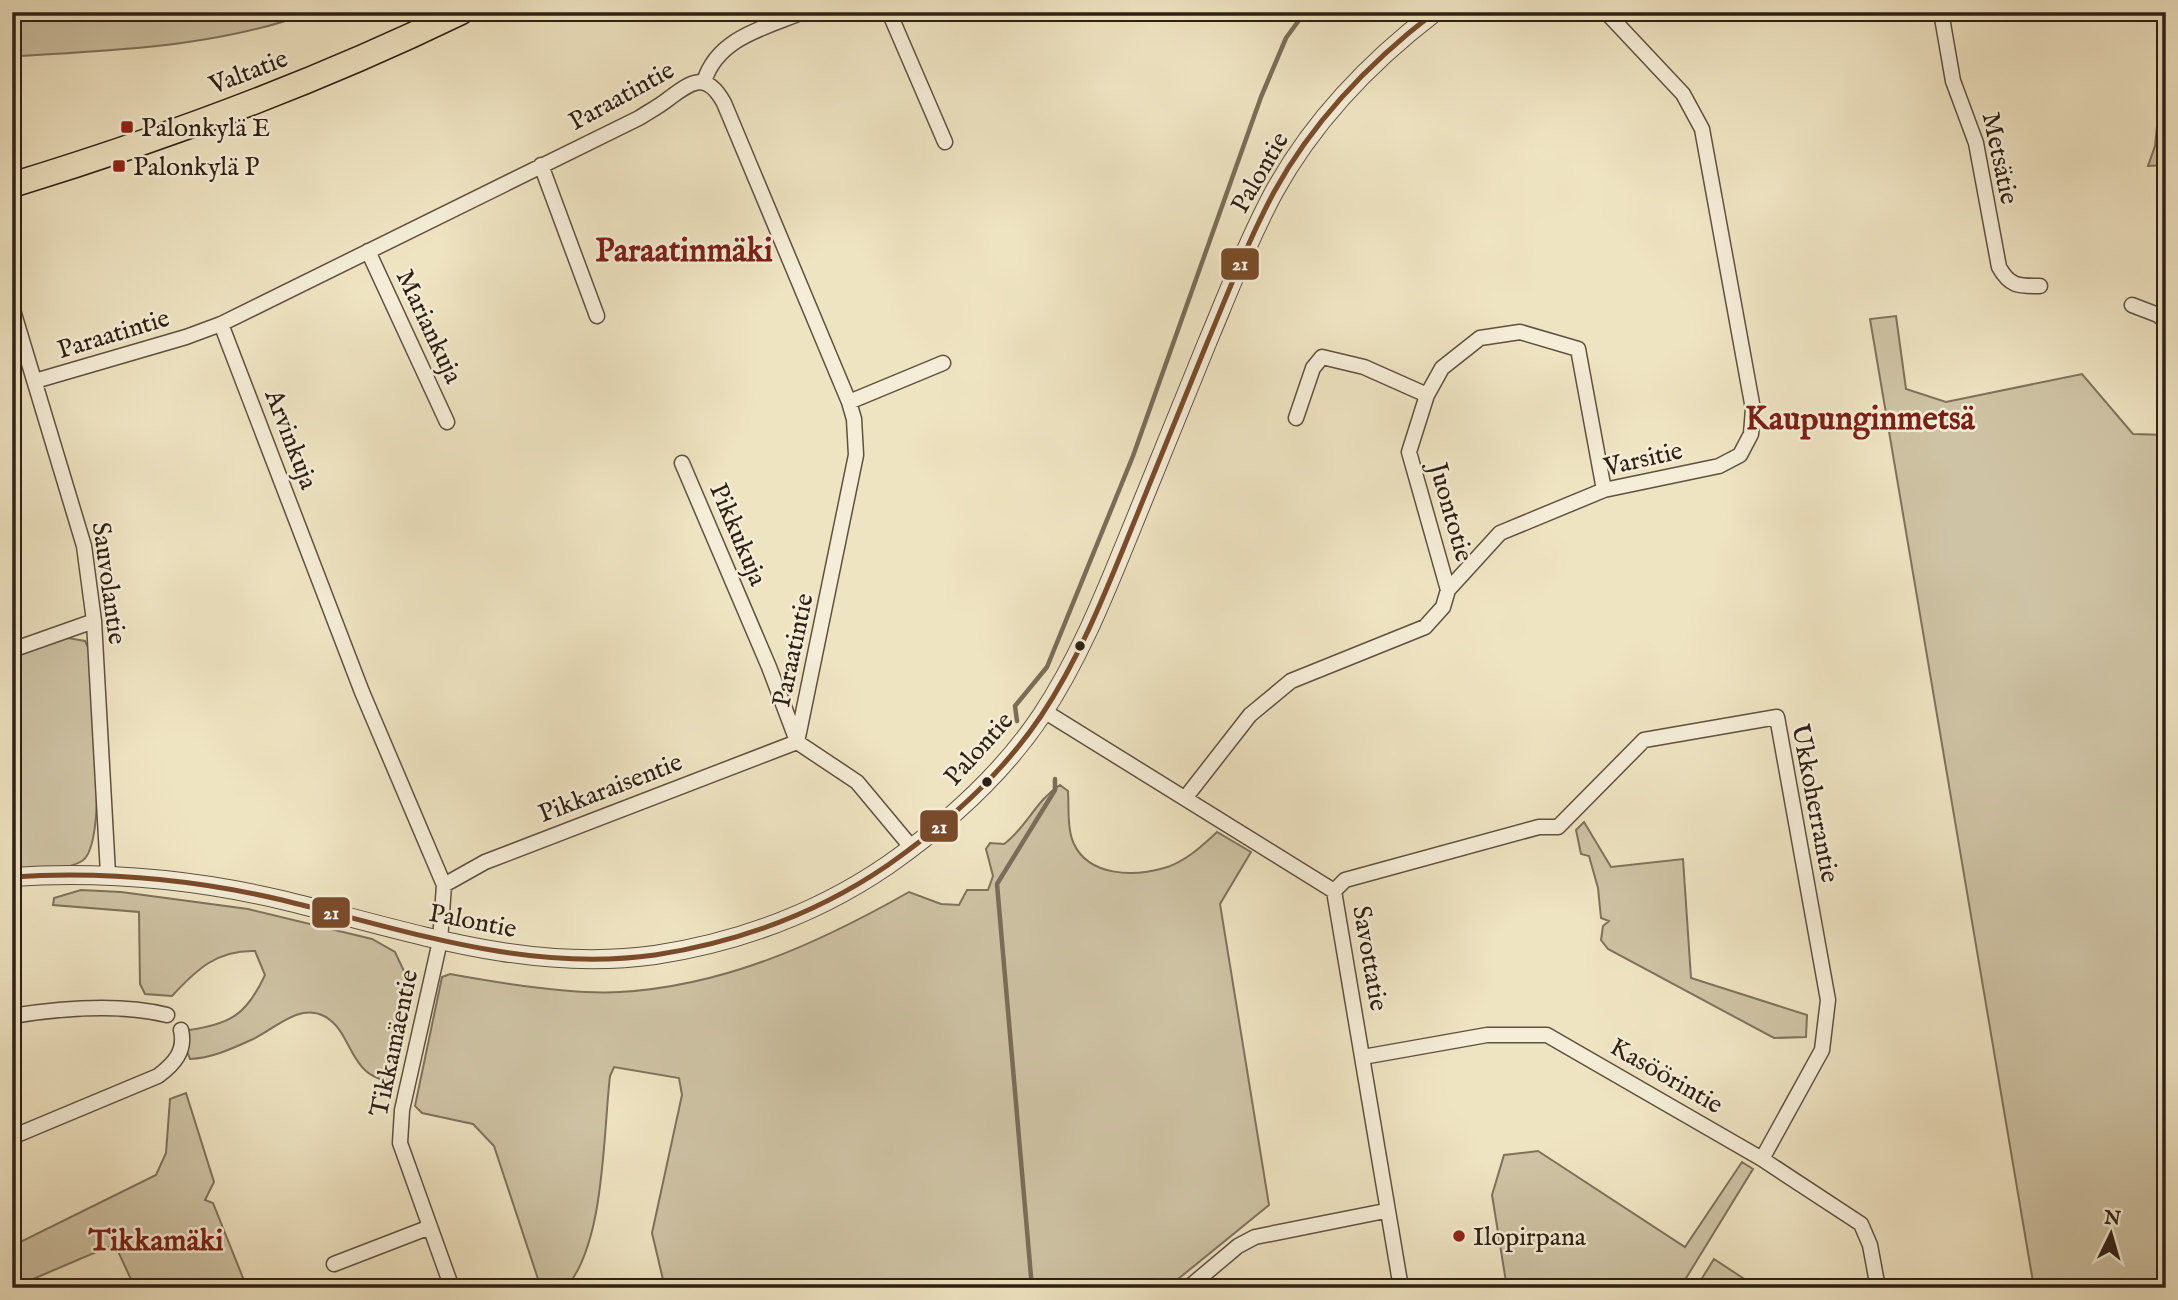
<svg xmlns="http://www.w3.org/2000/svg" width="2178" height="1300" viewBox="0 0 2178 1300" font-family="'IM FELL English',serif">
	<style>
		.green { fill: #cec3a4; stroke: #7e725c; stroke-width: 2 }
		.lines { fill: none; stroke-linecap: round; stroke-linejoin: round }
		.stream { stroke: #7a6d59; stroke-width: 4.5 }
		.minor-casing { stroke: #5e5140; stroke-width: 17 }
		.tertiary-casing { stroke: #5e5140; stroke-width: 20 }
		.trunk-casing { stroke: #2d2014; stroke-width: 27 }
		.minor { stroke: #f5edd7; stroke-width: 14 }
		.tertiary { stroke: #f5edd7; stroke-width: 18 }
		.trunk { stroke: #efe4c2; stroke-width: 24 }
		.bus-1-casing { stroke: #f5edd7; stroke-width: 10 }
		.bus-1 { stroke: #7a4b2a; stroke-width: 5 }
		.poi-dot { fill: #8f2418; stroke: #f5edd7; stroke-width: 2.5 }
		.bus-dot { fill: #2d2014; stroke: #f5edd7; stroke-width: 2.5 }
		.labels { text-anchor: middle; stroke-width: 5; stroke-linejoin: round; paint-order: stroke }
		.street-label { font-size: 26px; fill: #2d2014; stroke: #f5edd7 }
		.poi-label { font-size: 26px; fill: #2d2014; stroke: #f5edd7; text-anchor: start }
		.quarter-label { font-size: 30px; font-weight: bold; fill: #7a1f14; stroke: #f5edd7 }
		.district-label { font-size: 33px; font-weight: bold; fill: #7a1f14; stroke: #f5edd7 }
		.line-badge { stroke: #f5edd7; stroke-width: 2.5 }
		.badge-label { font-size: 19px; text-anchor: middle; font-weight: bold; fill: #fff }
	</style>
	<rect width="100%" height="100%" fill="#efe4c2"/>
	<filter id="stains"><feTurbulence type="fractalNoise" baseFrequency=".00286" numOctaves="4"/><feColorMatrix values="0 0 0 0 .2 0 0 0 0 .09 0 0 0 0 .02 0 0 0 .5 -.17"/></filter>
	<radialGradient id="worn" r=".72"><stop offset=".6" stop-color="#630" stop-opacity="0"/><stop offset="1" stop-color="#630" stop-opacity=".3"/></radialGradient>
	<path class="green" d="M12,12H312C218,47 116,50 18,56L12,53Z
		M2159,106H2166V165L2148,166L2155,146Z
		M1896,316L1906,389L1946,402L2082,374L2133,434L2166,435V1288H2034L1870,319Z
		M68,638L85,641L91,654C92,689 109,845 82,861C64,872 32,868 12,869V657Z
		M1060,785L1068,791C1069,807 1067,830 1074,844C1089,876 1133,877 1164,868C1185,862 1202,846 1217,832L1251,852L1220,904L1269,1205L1167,1288H665L652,1233L682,1095L679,1078L614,1067L610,1076C603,1136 605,1242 566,1288H541L494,1146L473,1124L422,1113L415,1106L442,977L450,974C499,983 571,995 620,992C725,986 819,943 909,892L941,904L959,905L967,890H988L993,876L986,849L990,843L1004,844C1027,827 1036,800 1060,785Z
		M1584,822L1611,867L1683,859L1691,978L1807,1015L1806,1037L1774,1038L1608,949L1601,940L1603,926L1609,921L1601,918L1598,888L1589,856L1581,854L1576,830Z
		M81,890L121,892L248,909L372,939L395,952L410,984L405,1034L390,1083C383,1080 372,1077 366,1071C349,1057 346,1027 324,1016C298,1003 274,1030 251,1040C231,1049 212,1058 190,1059L187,1051L189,1030C231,1024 247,1014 265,975L255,951C217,950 197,969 172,996L145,994L140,984L139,912L53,905L54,898Z
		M186,1093L214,1182L205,1200L213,1203L247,1288H135L117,1249L108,1247L12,1288V1246L156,1175L166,1153L170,1099Z
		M1538,1151L1685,1247L1742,1162L1753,1169L1680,1288H1507L1492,1195L1504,1155Z
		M1714,1259L1758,1288H1696Z"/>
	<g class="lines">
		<path class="stream" d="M1017,721L1015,706L1047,667L1133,456L1261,97L1286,38L1305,12
			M1032,1288L997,884L1055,790V779"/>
		<defs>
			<path id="minor" d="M889,12L945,142
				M1941,12L1953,81L1976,143L1999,267C2010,287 2019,286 2040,286
				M704,82C717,38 764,28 803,12
				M541,165L597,316
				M368,251L447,422
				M2132,305L2158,315L2166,322
				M12,307L84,546L94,621L108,874
				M221,324L362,692L444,885L440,941L402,1110L400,1143L452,1288
				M35,381L186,337L221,324L639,118C648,112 658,107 667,100C691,82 706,70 724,103L849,402L854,419L856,455L797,742
				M849,402L943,363
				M1296,418L1313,368L1322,357L1364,367L1427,395
				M682,463L769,667L797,741
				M1448,590L1409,452L1427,395L1442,368L1480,338L1520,332L1578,349L1604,490
				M12,650L94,621
				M1044,711L1334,891L1401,1288
				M797,742L857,782L912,848
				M1186,797L1250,715L1291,681L1425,627L1443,607L1448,590L1500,533L1604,490L1719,466L1740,455L1751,434L1753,409L1702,129L1683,94L1606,12
				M444,885L485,862L797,742
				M1334,891L1345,880L1539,827H1558L1644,740L1777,717L1828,1000L1822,1050L1762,1159
				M12,1016C62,1008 118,1003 167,1015
				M1363,1057L1487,1035H1547L1762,1159L1861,1224L1870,1245L1878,1288
				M12,1137L158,1076C174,1064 186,1051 181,1030
				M334,1264L430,1227
				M1188,1288L1238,1246L1255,1237L1385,1211"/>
			<path id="tertiary" d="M12,877C104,871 192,879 282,900C406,930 525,973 655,955C739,942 818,913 888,865C945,825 1002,774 1041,716C1077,662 1102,601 1126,542C1153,476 1180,409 1207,343C1228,293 1248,241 1274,192C1313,121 1371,61 1435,12"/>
			<path id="trunk" d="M12,185C166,138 317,82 461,12"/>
		</defs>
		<use href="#minor" class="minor-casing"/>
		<use href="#tertiary" class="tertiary-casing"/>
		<use href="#trunk" class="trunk-casing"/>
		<use href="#minor" class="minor"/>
		<use href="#tertiary" class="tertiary"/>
		<use href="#trunk" class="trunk"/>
		<defs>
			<path id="bus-1" d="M12,877C104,871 192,879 282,900C406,930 525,973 655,955C739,942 818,913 888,865C945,825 1002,774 1041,716C1077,662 1102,601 1126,542C1153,476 1180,409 1207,343C1228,293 1248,241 1274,192C1313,121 1371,61 1435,12"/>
		</defs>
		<use href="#bus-1" class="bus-1-casing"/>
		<use href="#bus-1" class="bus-1"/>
	</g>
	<g class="poi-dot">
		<rect x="120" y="120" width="14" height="14" rx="3.5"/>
		<rect x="112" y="159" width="14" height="14" rx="3.5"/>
		<circle cx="1459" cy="1236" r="7"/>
	</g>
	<g class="bus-dot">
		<circle cx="1080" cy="646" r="6"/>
		<circle cx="987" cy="782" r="6"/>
	</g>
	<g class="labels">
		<g class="street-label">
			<text transform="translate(248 71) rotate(-21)" y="9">Valtatie</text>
			<text transform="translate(621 95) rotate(-29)" y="9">Paraatintie</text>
			<text transform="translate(2001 158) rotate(78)" y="9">Metsätie</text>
			<text transform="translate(1259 172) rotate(-60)" y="9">Palontie</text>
			<text transform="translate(430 326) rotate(65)" y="9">Mariankuja</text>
			<text transform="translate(113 333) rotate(-17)" y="9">Paraatintie</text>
			<text transform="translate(292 439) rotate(69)" y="9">Arvinkuja</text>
			<text transform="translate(1643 458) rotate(-13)" y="9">Varsitie</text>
			<text transform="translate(1452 512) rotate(74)" y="9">Juontotie</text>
			<text transform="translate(739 534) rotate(67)" y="9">Pikkukuja</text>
			<text transform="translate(110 583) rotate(82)" y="9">Sauvolantie</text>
			<text transform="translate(792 650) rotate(-78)" y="9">Paraatintie</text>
			<text transform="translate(978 748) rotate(-48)" y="9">Palontie</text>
			<text transform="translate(610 787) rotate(-21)" y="9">Pikkaraisentie</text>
			<text transform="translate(1816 803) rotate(79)" y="9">Ukkoherrantie</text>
			<text transform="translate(473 920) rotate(11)" y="9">Palontie</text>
			<text transform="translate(1371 958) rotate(80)" y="9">Savottatie</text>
			<text transform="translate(393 1043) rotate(-78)" y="9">Tikkamäentie</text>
			<text transform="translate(1667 1075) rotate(30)" y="9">Kasöörintie</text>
		</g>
		<g class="poi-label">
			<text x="141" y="136">Palonkylä E</text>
			<text x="133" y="175">Palonkylä P</text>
			<text x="1473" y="1245">Ilopirpana</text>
		</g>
		<g class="quarter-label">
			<text x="156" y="1250">Tikkamäki</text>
		</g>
		<g class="district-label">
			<text x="684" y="261">Paraatinmäki</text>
			<text x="1860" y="429">Kaupunginmetsä</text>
		</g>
	</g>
	<g class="line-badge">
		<rect x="1220" y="247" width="40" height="34" rx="7" fill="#7a4b2a"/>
		<rect x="919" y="809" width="40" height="34" rx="7" fill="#7a4b2a"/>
		<rect x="311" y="896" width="40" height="33" rx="7" fill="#7a4b2a"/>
	</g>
	<g class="badge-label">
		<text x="1240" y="270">21</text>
		<text x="939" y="833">21</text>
		<text x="331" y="919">21</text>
	</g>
	<rect width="2178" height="1300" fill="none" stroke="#efe4c2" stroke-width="42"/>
	<rect x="14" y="14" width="2150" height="1272" fill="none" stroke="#2d2014" stroke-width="3.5"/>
	<rect x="21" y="21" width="2136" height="1258" fill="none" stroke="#2d2014" stroke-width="2"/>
	<g transform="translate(2111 1234) rotate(5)" stroke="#f5edd7" stroke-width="5" paint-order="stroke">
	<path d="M0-5L12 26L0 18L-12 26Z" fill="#2d2014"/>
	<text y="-10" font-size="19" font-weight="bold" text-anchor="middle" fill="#2d2014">N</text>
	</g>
	<rect width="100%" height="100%" filter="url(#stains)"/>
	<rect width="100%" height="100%" fill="url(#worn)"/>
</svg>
